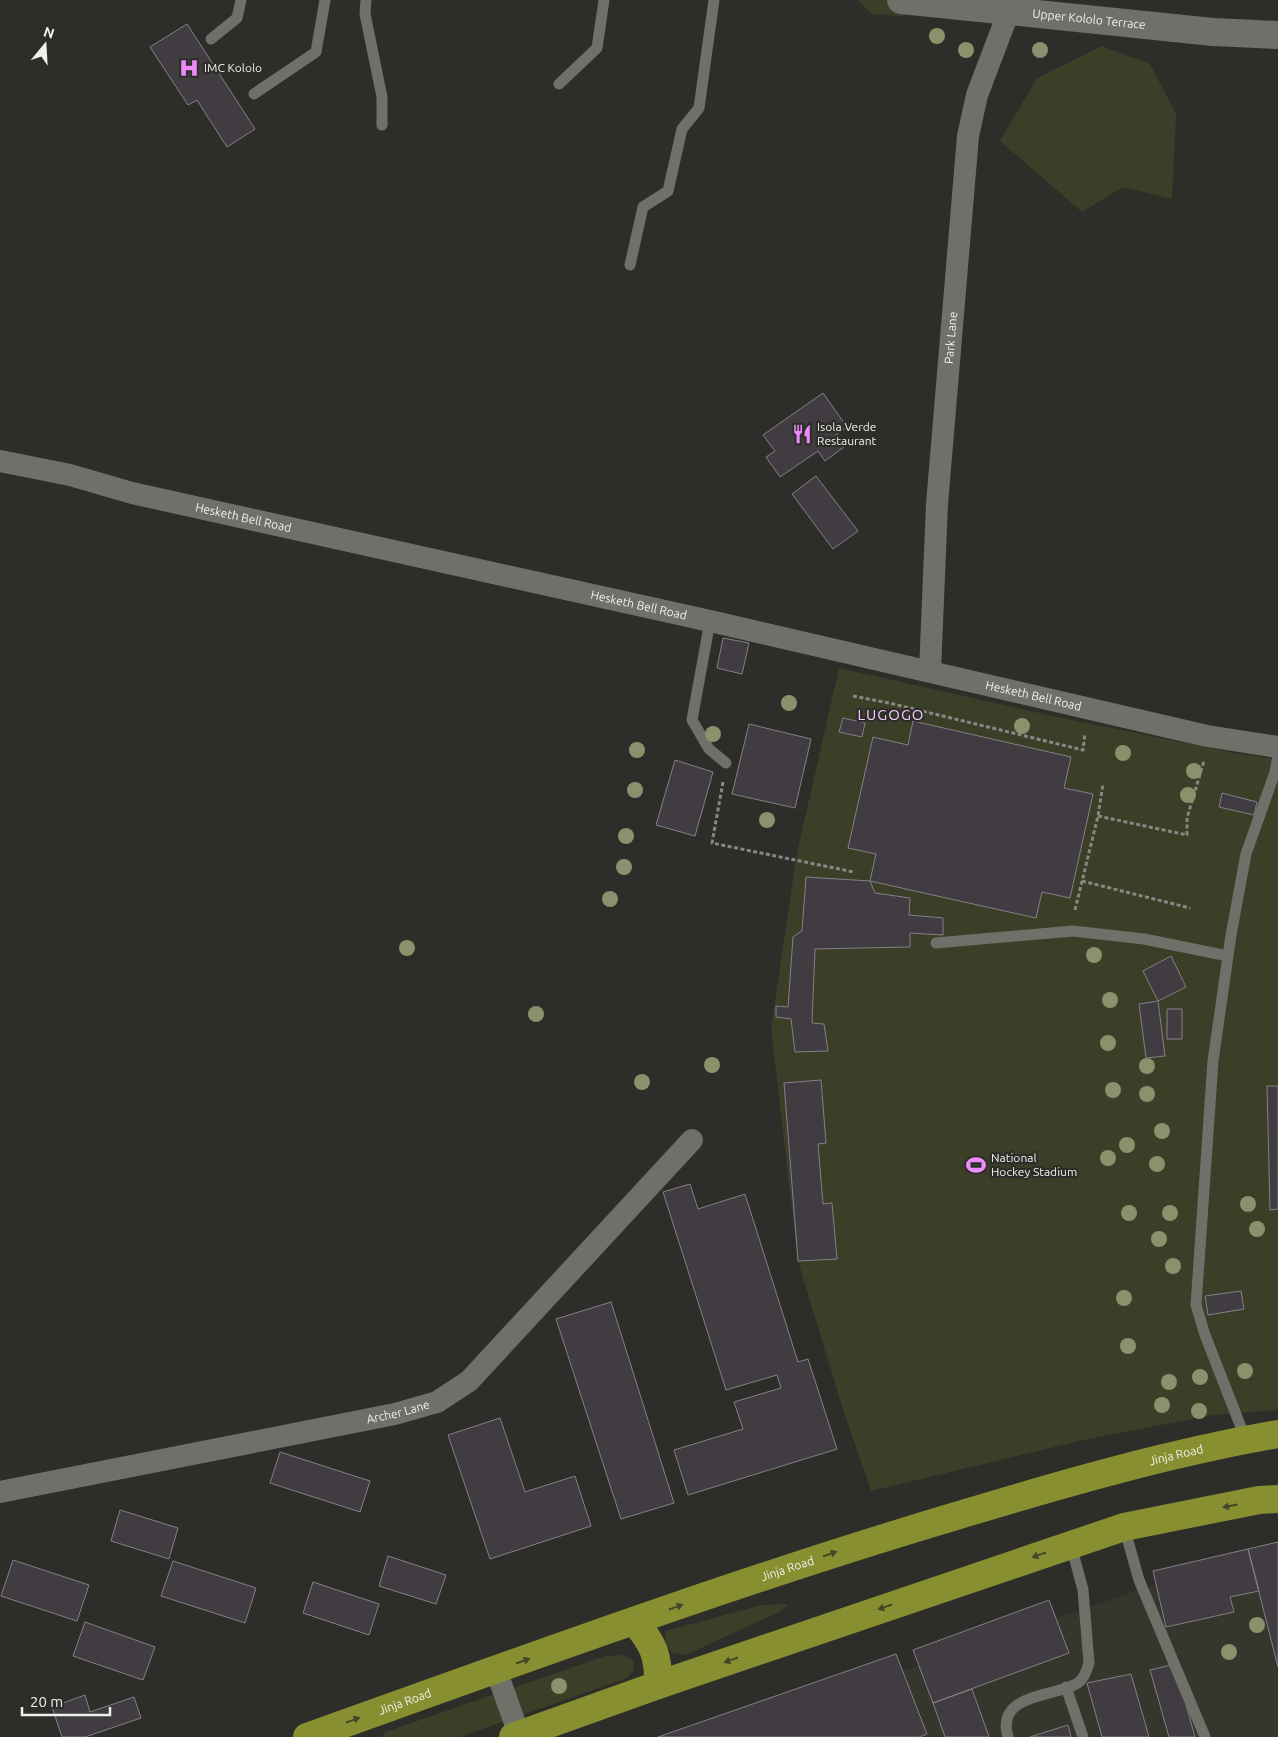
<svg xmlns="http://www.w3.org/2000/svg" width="1278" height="1737" viewBox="0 0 1278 1737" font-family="Ubuntu,sans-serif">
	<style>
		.built { fill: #36372c }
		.green { fill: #3c3f28 }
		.building { fill: #403c41; stroke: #848085 }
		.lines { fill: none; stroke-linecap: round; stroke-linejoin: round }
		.path { stroke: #878883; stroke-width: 3; stroke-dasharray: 4 2.5; stroke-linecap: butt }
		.lane { stroke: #6f7069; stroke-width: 11 }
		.street { stroke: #6f7069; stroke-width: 22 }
		.secondary { stroke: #6f7069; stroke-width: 28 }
		.highway { stroke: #888f30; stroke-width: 28 }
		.tree { fill: #8c906c }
		.oneway { fill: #44462b }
		.labels { text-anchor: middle; stroke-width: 4.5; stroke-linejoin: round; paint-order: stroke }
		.street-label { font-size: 12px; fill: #f0f0ed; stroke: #2d2e29 }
		.poi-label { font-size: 12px; fill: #f0f0ed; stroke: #2d2e29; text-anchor: start }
		.quarter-label { font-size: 15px; letter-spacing: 1px; fill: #f7ccfd; stroke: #2d2e29 }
	</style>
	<rect width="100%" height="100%" fill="#2d2e29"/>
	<path class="built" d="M1276,1543L1278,1544V1737H711Z"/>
	<path class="green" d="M858,0H925L902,16L872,14Z
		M1102,46L1150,64L1176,114L1172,199L1123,187L1082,212L1000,141L1037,78Z
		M839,668L1048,715L1234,753L1278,759V1410L1213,1415L1088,1439L871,1491L841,1403L798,1261L771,1028L797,853Z
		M788,1604L781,1611L686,1655L673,1653L664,1645L666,1631L762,1605Z
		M622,1655L633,1660L634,1670L627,1678L460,1737H383L385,1732L394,1729L605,1656Z"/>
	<path class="building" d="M187,24L255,129L227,147L197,100L188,105L150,47Z
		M823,393L847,427L836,435L844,447L825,461L818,451L780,477L766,457L775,451L763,435Z
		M816,476L858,531L833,549L792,494Z
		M723,638L749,643L742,674L717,668Z
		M843,718L865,723L862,737L839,732Z
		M913,721L1071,757L1064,788L1093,794L1070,898L1042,892L1036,918L870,881L876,854L848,848L873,737L908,745Z
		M749,724L811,739L795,808L732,794Z
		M675,760L713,772L695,836L656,825Z
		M1222,793L1257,802L1254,815L1219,807Z
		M806,877L870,881L875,893L910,898L909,915L943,918V935L910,933V947L815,949L812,1023L824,1024L828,1051L795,1052L791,1019L776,1017V1006L788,1007L793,937L802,931Z
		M1171,956L1186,987L1158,1001L1143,971Z
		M1158,1001L1165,1056L1146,1058L1139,1004Z
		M1167,1009H1182V1039H1167Z
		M821,1080L826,1143L818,1144L823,1204L832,1203L837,1259L798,1261L784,1083Z
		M1267,1086H1278V1209L1270,1210Z
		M690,1184L698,1209L745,1194L798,1362L808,1359L837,1449L688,1495L674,1450L743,1429L734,1402L781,1388L777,1375L726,1390L663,1192Z
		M1241,1291L1244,1309L1208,1315L1205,1296Z
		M611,1302L674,1503L621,1519L556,1319Z
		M500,1418L525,1492L575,1476L591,1526L490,1559L448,1435Z
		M280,1452L370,1481L360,1512L270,1483Z
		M120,1510L178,1528L169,1559L111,1541Z
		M1278,1542V1667L1248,1549Z
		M1248,1549L1259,1591L1230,1597L1234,1612L1166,1627L1153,1571Z
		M388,1556L446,1575L436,1604L379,1586Z
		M13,1560L89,1585L77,1621L1,1596Z
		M173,1561L256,1588L245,1623L161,1596Z
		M313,1582L379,1604L369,1635L303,1613Z
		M1049,1600L1069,1653L933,1703L913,1650Z
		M85,1622L155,1647L143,1680L73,1656Z
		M896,1654L927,1734L919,1737H658Z
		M1175,1664L1195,1737H1169L1150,1670Z
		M1131,1674L1149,1737H1102L1087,1683Z
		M972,1689L989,1737H945L933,1703Z
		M85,1695L90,1712L134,1697L141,1718L85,1737H62L52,1707Z
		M1068,1725L1071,1737H1030Z"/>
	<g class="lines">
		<path class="path" d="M853,696L889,703L1083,750L1085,733
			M723,782L712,843L854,872
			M1098,816L1187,835V818L1204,761
			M1082,881L1190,908
			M1075,910L1098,816L1103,784"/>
		<path class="lane" d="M366,0L365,14L382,97V125
			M211,39L237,18L241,0
			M559,84L597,48L604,0
			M254,94L316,52L325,0
			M630,265L643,207L668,191L682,129L699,108L714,0
			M710,621L692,720L709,749L726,763
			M936,943L1073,931L1144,939L1228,956
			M1246,1440L1205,1335L1196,1305L1213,1061L1231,935L1246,854L1275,772L1278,756
			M1124,1527L1139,1580L1205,1737
			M1066,1687L1083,1737
			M1008,1737C995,1693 1053,1698 1078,1683C1084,1679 1087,1670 1089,1663L1083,1590L1071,1545"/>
		<g class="street">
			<path id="s1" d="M0,461L70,475L132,493L710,621L1207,736L1278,747"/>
			<path id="s2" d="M930,671L937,504L968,136L977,95L1009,11"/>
			<path id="s3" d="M0,1492L395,1414L437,1402L469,1381L692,1140"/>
			<path d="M496,1670L520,1737"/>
		</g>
		<path class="secondary" id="s4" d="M901,0L1213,32L1278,35"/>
		<g class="highway">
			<path d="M634,1621C653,1643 659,1656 658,1685"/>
			<path id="s5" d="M307,1737C522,1660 737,1581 956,1516C1062,1484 1169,1453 1278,1434"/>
			<path d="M513,1737L658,1685L1124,1527L1259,1500L1278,1499"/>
		</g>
	</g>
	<g class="tree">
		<circle cx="937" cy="36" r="8"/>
		<circle cx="966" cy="50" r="8"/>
		<circle cx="1040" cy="50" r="8"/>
		<circle cx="789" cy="703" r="8"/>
		<circle cx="1022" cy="726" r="8"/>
		<circle cx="713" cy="734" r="8"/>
		<circle cx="637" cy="750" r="8"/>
		<circle cx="1123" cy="753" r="8"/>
		<circle cx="1194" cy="771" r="8"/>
		<circle cx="635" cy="790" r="8"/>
		<circle cx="1188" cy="795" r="8"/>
		<circle cx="767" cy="820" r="8"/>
		<circle cx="626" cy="836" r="8"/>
		<circle cx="624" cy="867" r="8"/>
		<circle cx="610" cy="899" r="8"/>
		<circle cx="407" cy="948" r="8"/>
		<circle cx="1094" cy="955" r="8"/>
		<circle cx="1110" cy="1000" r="8"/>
		<circle cx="536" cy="1014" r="8"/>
		<circle cx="1108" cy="1043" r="8"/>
		<circle cx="712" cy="1065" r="8"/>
		<circle cx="1147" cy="1066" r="8"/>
		<circle cx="642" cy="1082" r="8"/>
		<circle cx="1113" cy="1090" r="8"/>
		<circle cx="1147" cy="1094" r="8"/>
		<circle cx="1162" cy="1131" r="8"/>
		<circle cx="1127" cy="1145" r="8"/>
		<circle cx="1108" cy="1158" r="8"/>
		<circle cx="1157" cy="1164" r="8"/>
		<circle cx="1248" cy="1204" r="8"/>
		<circle cx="1129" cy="1213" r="8"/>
		<circle cx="1170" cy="1213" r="8"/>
		<circle cx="1257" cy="1229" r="8"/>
		<circle cx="1159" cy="1239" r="8"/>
		<circle cx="1173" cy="1266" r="8"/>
		<circle cx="1124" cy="1298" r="8"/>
		<circle cx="1128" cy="1346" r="8"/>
		<circle cx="1245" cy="1371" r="8"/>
		<circle cx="1200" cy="1377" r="8"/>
		<circle cx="1169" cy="1382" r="8"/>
		<circle cx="1162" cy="1405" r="8"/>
		<circle cx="1199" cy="1411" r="8"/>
		<circle cx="1257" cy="1625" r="8"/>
		<circle cx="1229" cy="1652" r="8"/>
		<circle cx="559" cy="1686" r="8"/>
	</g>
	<defs><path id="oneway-solid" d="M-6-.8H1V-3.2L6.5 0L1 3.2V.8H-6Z" transform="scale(1.25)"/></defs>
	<g class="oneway">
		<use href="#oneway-solid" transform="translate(1230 1506) rotate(169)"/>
		<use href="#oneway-solid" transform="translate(830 1554) rotate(-19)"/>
		<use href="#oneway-solid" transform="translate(1039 1555) rotate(161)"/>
		<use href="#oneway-solid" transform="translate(676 1607) rotate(-19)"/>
		<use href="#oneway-solid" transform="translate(885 1607) rotate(161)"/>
		<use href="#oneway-solid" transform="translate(731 1660) rotate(161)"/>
		<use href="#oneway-solid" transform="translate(523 1661) rotate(-19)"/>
		<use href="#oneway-solid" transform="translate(353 1720) rotate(-20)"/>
	</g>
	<defs>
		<symbol id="hospital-bare" viewBox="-9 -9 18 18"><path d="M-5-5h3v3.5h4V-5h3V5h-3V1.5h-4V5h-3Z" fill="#ec8cfa" stroke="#2d2e29" stroke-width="2.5" paint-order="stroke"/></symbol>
		<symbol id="restaurant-bare" viewBox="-9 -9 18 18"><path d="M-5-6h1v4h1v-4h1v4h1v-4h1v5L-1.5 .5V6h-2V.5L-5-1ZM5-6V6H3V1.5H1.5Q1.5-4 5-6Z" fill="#ec8cfa" stroke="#2d2e29" stroke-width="2.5" paint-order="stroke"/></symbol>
		<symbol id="stadium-bare" viewBox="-9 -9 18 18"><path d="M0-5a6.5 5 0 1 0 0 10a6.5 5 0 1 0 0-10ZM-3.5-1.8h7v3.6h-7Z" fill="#ec8cfa" stroke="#2d2e29" stroke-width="2.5" paint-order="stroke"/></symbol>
	</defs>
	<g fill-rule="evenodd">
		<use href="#hospital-bare" x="175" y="54" width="28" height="28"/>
		<use href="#restaurant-bare" x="788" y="420" width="28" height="28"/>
		<use href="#stadium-bare" x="962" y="1151" width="28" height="28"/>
	</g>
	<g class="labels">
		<g class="street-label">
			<text dy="4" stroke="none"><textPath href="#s4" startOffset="189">Upper Kololo Terrace</textPath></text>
			<text dy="4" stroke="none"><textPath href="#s2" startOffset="334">Park Lane</textPath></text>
			<text dy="4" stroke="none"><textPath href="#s1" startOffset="250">Hesketh Bell Road</textPath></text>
			<text dy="4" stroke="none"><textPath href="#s1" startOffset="655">Hesketh Bell Road</textPath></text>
			<text dy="4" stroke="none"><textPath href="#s1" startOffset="1060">Hesketh Bell Road</textPath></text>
			<text dy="4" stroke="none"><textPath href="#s3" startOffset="406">Archer Lane</textPath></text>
			<text dy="4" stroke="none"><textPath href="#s5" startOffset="914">Jinja Road</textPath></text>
			<text dy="4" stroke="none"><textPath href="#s5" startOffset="509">Jinja Road</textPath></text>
			<text dy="4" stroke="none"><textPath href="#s5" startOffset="104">Jinja Road</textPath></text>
		</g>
		<g class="poi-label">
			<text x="204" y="72">IMC Kololo</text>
			<text x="817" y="431">Isola Verde<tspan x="817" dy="14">Restaurant</tspan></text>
			<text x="991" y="1162">National<tspan x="991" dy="14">Hockey Stadium</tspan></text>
		</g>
		<g class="quarter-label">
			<text x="891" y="720">LUGOGO</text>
		</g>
	</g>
	<g transform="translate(45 45) rotate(18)" stroke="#2d2e29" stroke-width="4" paint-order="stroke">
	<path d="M0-4L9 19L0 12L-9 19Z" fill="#f0f0ed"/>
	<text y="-8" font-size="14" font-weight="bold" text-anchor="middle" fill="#f0f0ed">N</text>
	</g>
	<path d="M22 1707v8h88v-8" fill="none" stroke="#f0f0ed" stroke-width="2.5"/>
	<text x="30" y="1707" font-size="15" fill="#f0f0ed" stroke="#2d2e29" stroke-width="4" paint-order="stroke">20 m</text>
</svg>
